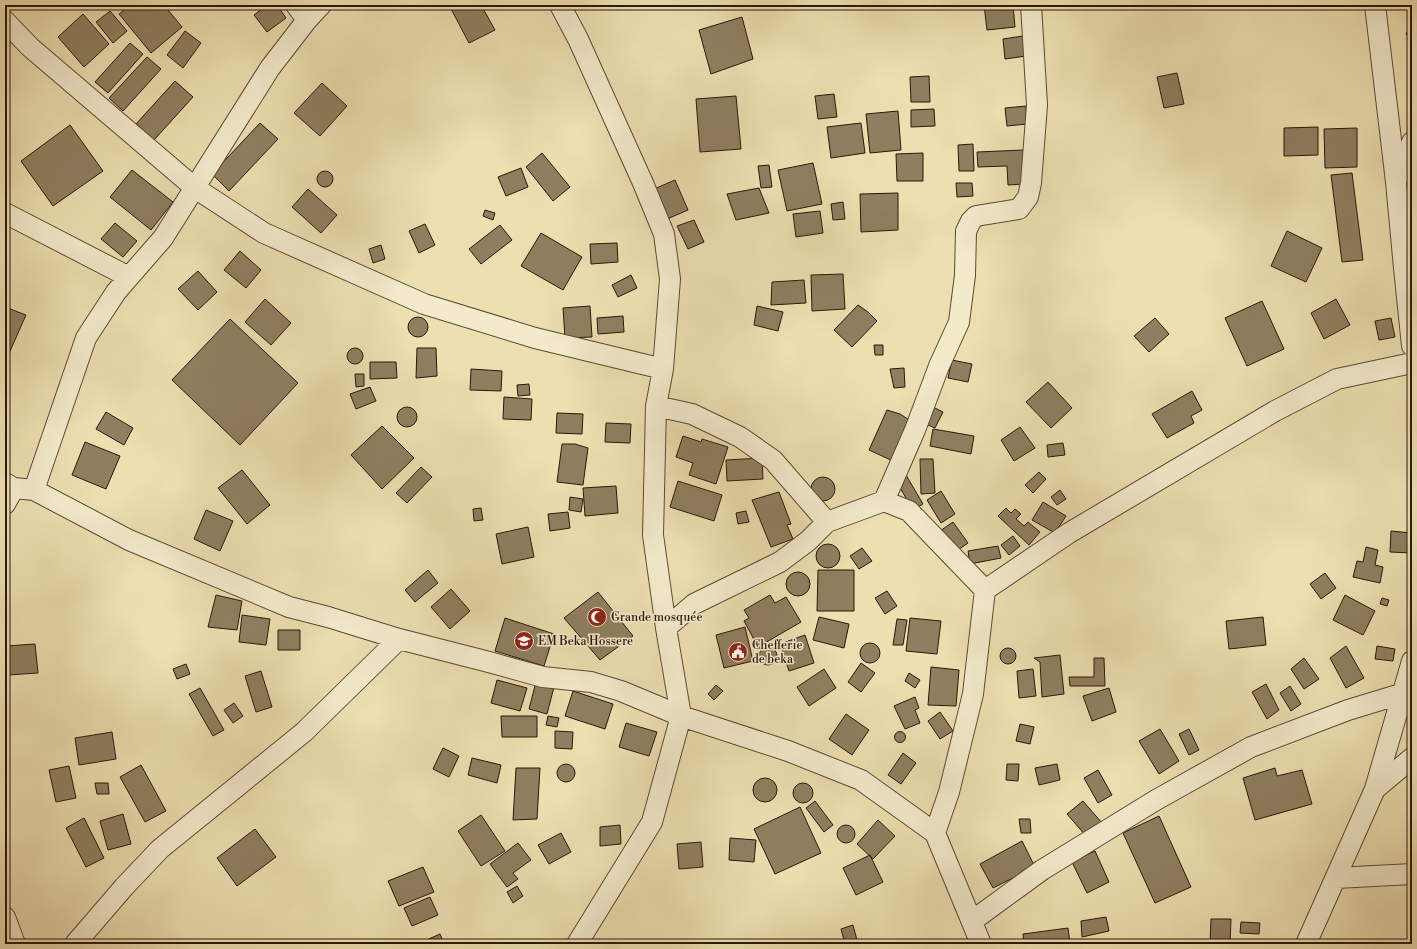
<svg xmlns="http://www.w3.org/2000/svg" width="1417" height="949" viewBox="0 0 1417 949" font-family="'Libre Bodoni',serif">
	<style>
		.building { fill: #8f7f60; stroke: #2b1709 }
		.lines { fill: none; stroke-linecap: round; stroke-linejoin: round }
		.minor-casing { stroke: #5b4933; stroke-width: 22 }
		.minor { stroke: #f3eacc; stroke-width: 20 }
		.labels { text-anchor: middle; stroke-width: 3; stroke-linejoin: round; paint-order: stroke }
		.poi-label { font-size: 12px; fill: #2b1709; stroke: #f3eacc; text-anchor: start }
	</style>
	<rect width="100%" height="100%" fill="#ecdfb0"/>
	<filter id="stains"><feTurbulence type="fractalNoise" baseFrequency=".005" numOctaves="4"/><feColorMatrix values="0 0 0 0 .2 0 0 0 0 .09 0 0 0 0 .02 0 0 0 .5 -.17"/></filter>
	<radialGradient id="worn" r=".72"><stop offset=".6" stop-color="#630" stop-opacity="0"/><stop offset="1" stop-color="#630" stop-opacity=".3"/></radialGradient>
	<path class="building" d="M131,5H164L182,27L151,53L119,14Z
		M267,5H277L286,18L267,32L254,15Z
		M454,5H481L495,30L469,43L450,7Z
		M984,5H1013L1015,27L987,30Z
		M110,11L127,31L113,43L96,22Z
		M83,14L109,44L84,67L58,37Z
		M742,17L753,59L711,74L699,30Z
		M1412,30V45L1406,33Z
		M185,31L201,43L183,68L167,55Z
		M1023,36L1026,56L1005,59L1003,39Z
		M130,43L143,54L108,93L95,82Z
		M147,57L161,69L123,111L109,98Z
		M1177,73L1184,104L1164,108L1157,77Z
		M929,76L930,102H911L910,77Z
		M175,81L193,97L154,140L136,124Z
		M322,83L347,106L320,136L294,113Z
		M834,94L837,117L818,119L815,96Z
		M736,96L741,149L700,152L696,99Z
		M1026,106L1027,124L1007,126L1005,108Z
		M934,109L935,126L911,127V110Z
		M898,111L901,150L870,153L866,114Z
		M260,123L278,139L229,191L212,174Z
		M861,123L865,153L831,158L827,127Z
		M70,125L103,171L53,206L21,161Z
		M1318,127V155L1284,156V128Z
		M1357,128V167L1325,168L1324,129Z
		M973,144L974,171H959L958,145Z
		M1024,150V184L1008,185L1007,166L978,167L977,152Z
		M542,153L570,187L553,201L526,167Z
		M923,153V181H897L896,154Z
		M813,163L822,204L787,211L778,170Z
		M769,165L772,187L761,188L758,166Z
		M521,168L528,187L506,196L498,177Z
		M132,170L173,202L151,230L110,197Z
		M317 179a8 8 0 1 1 16 0a8 8 0 1 1-16 0Z
		M1352,173L1363,260L1342,262L1331,175Z
		M675,180L688,210L667,219L654,189Z
		M956,183H972L973,196L957,197Z
		M759,188L769,213L736,220L727,194Z
		M308,189L337,215L321,233L292,207Z
		M898,193V230L861,232L860,194Z
		M843,202L845,219L833,220L831,204Z
		M485,210L495,213L493,220L483,216Z
		M820,211L823,233L796,237L793,214Z
		M694,220L704,242L688,249L677,226Z
		M115,223L137,241L123,257L101,239Z
		M425,224L435,245L419,253L409,231Z
		M500,225L512,240L481,264L469,249Z
		M1287,231L1322,248L1306,282L1271,266Z
		M541,233L582,257L563,290L521,266Z
		M617,243L618,262L591,264L590,244Z
		M381,245L385,259L373,263L369,249Z
		M240,251L261,270L246,288L224,270Z
		M198,271L217,292L198,310L178,289Z
		M843,274L845,309L812,311L811,275Z
		M631,275L637,288L618,297L612,285Z
		M804,280L806,303L771,305L772,282Z
		M265,299L291,323L271,345L245,322Z
		M1336,299L1350,325L1324,339L1311,313Z
		M1262,301L1284,349L1247,366L1225,318Z
		M858,305L868,312L877,321L852,347L834,330Z
		M590,306L592,337L565,338L563,308Z
		M757,306L783,312L778,331L754,325Z
		M5,307L26,315L7,358L5,357Z
		M623,316L624,332L598,334L597,318Z
		M408 327a10 10 0 1 1 20 0a10 10 0 1 1-20 0Z
		M1155,318L1169,334L1149,352L1134,336Z
		M1391,318L1395,337L1379,340L1375,321Z
		M230,319L298,383L240,445L172,380Z
		M874,345H883V355H875Z
		M347 356a8 8 0 1 1 16 0a8 8 0 1 1-16 0Z
		M417,348H436L437,376L416,378Z
		M952,360L972,364L968,382L948,378Z
		M370,362H396L397,378L370,379Z
		M904,368L905,387L894,388L890,369Z
		M471,369L502,371L501,391L470,390Z
		M355,374H364V386L356,387Z
		M1048,382L1072,408L1051,428L1026,402Z
		M529,384L530,395L518,396L517,385Z
		M370,387L376,401L356,409L350,394Z
		M1192,391L1202,410L1191,416L1194,423L1167,438L1152,414Z
		M504,397L532,399L531,420L503,419Z
		M929,405L943,412L935,428L921,422Z
		M397 417a10 10 0 1 1 20 0a10 10 0 1 1-20 0Z
		M887,410L900,414L911,421L893,461L869,450Z
		M106,412L133,428L124,445L96,429Z
		M557,413L583,414L582,434L556,433Z
		M606,423L631,424L630,443L605,442Z
		M382,426L414,458L382,489L351,455Z
		M1020,427L1035,448L1014,461L1001,440Z
		M933,429L974,436L971,454L930,446Z
		M683,436L701,442L702,439L728,447L716,484L689,475L693,463L676,457Z
		M85,442L120,456L106,489L72,475Z
		M1063,443L1065,455L1048,457L1047,445Z
		M562,444H575L588,448L583,485L557,482Z
		M762,458L763,479L727,481L726,460Z
		M920,459H933L935,493L921,494Z
		M421,467L432,477L407,503L396,493Z
		M242,470L270,505L247,524L218,488Z
		M1039,472L1046,479L1033,493L1025,485Z
		M906,475L923,504L913,510L896,481Z
		M811 489a12 12 0 1 1 24 0a12 12 0 1 1-24 0Z
		M678,481L722,495L714,521L670,507Z
		M616,486L618,513L585,516L583,488Z
		M1060,490L1066,499L1057,505L1051,497Z
		M941,491L955,514L941,523L927,500Z
		M779,492L791,524L787,525L793,539L771,547L752,500Z
		M570,497L583,499L581,512L569,510Z
		M1043,502L1066,516L1055,533L1032,520Z
		M481,508L483,520L474,521L473,509Z
		M1006,508L1011,513L1015,509L1021,514L1016,519L1024,526L1028,522L1040,532L1029,545L998,516Z
		M206,510L233,521L220,551L194,539Z
		M746,511L749,522L738,524L736,513Z
		M568,512L570,528L550,531L548,514Z
		M953,522L968,543L955,552L940,531Z
		M528,527L534,557L502,564L496,534Z
		M1391,531L1412,533V553L1390,552Z
		M1013,536L1020,546L1009,555L1001,545Z
		M816 556a12 12 0 1 1 24 0a12 12 0 1 1-24 0Z
		M998,546L1001,558L970,564L968,551Z
		M1366,547L1378,550L1375,565L1383,567L1380,583L1353,577L1357,561L1363,562Z
		M862,548L872,561L859,569L850,556Z
		M428,570L438,583L415,602L405,590Z
		M818,570H854V611H817Z
		M786 584a12 12 0 1 1 24 0a12 12 0 1 1-24 0Z
		M1325,573L1336,588L1321,599L1310,584Z
		M451,589L470,611L450,629L431,607Z
		M887,591L897,606L885,614L875,598Z
		M598,592L633,636L600,660L564,618Z
		M216,595L242,601L237,630L208,627Z
		M770,595L775,603L786,597L801,622L758,647L744,621L749,618L744,610Z
		M1345,595L1375,611L1363,635L1333,620Z
		M1382,598L1389,600L1387,606L1380,604Z
		M242,615L270,619L266,645L239,642Z
		M819,617L849,624L844,648L813,640Z
		M1263,617L1266,645L1229,649L1226,621Z
		M505,618L554,634L544,666L495,651Z
		M910,618L941,621L937,654L906,651Z
		M897,619L907,620L903,645H893Z
		M745,627L753,661L724,668L716,635Z
		M278,630H300V650H278Z
		M805,635L814,663L789,671L780,644Z
		M860 653a10 10 0 1 1 20 0a10 10 0 1 1-20 0Z
		M35,644L38,673L8,675L6,646Z
		M1346,646L1364,678L1346,688L1330,658Z
		M1377,646L1395,649L1393,661L1375,659Z
		M759 656a9 9 0 1 1 18 0a9 9 0 1 1-18 0Z
		M1000 656a8 8 0 1 1 16 0a8 8 0 1 1-16 0Z
		M1060,655L1064,694L1042,697L1040,662L1034,658Z
		M1094,658H1104L1105,686H1070L1069,677H1094Z
		M1304,658L1319,679L1304,689L1291,669Z
		M861,663L875,673L861,692L848,682Z
		M186,664L190,674L177,679L173,669Z
		M931,667L959,670L956,706L928,705Z
		M824,669L836,688L809,706L797,687Z
		M1033,669L1036,696L1019,698L1017,671Z
		M261,671L272,707L256,712L245,676Z
		M909,673L920,680L915,688L905,681Z
		M497,680L527,688L520,711L491,703Z
		M536,682L554,687L547,714L529,709Z
		M1266,684L1279,710L1267,719L1252,692Z
		M716,685L723,691L714,700L708,694Z
		M1290,686L1301,704L1291,711L1280,693Z
		M200,688L224,730L213,736L189,694Z
		M1109,688L1116,712L1092,721L1083,696Z
		M573,691L613,704L605,729L565,716Z
		M915,697L919,708L915,710L920,723L905,729L894,706Z
		M234,703L243,716L233,723L224,710Z
		M940,712L953,731L940,739L928,721Z
		M846,714L869,730L852,755L829,739Z
		M501,716H537V737H502Z
		M548,716L559,718L557,727L546,725Z
		M626,723L657,732L649,756L619,747Z
		M1020,724L1034,727L1030,744L1016,741Z
		M1160,729L1179,761L1159,774L1139,741Z
		M1189,729L1199,750L1189,755L1179,734Z
		M555,731L573,732L572,749L555,748Z
		M894.5 737a5.5 5.5 0 1 1 11 0a5.5 5.5 0 1 1-11 0Z
		M112,732L116,759L79,765L75,738Z
		M443,748L459,756L449,777L433,769Z
		M903,753L916,763L901,784L888,775Z
		M472,758L501,765L497,783L468,775Z
		M557 773a9 9 0 1 1 18 0a9 9 0 1 1-18 0Z
		M1007,764H1019L1018,781L1006,780Z
		M1057,764L1060,780L1039,785L1035,768Z
		M141,765L166,811L145,822L120,777Z
		M69,766L76,798L56,802L49,770Z
		M516,768H540L537,819L513,820Z
		M1275,768L1277,776L1302,770L1312,804L1255,820L1243,778Z
		M1098,770L1112,795L1098,803L1084,778Z
		M753 790a12 12 0 1 1 24 0a12 12 0 1 1-24 0Z
		M95,783H108L109,794H97Z
		M793 793a10 10 0 1 1 20 0a10 10 0 1 1-20 0Z
		M815,801L833,825L824,832L806,808Z
		M1083,801L1102,823L1086,836L1067,814Z
		M800,807L821,853L775,874L754,829Z
		M123,814L131,844L108,850L100,821Z
		M481,815L505,851L481,866L458,831Z
		M1159,816L1191,887L1155,903L1123,833Z
		M84,818L104,858L86,867L66,828Z
		M1019,819H1030L1031,833H1021Z
		M878,820L895,836L873,859L857,844Z
		M620,825L621,844L600,846V827Z
		M837 834a9 9 0 1 1 18 0a9 9 0 1 1-18 0Z
		M255,829L276,857L237,886L217,858Z
		M561,833L571,852L549,864L538,845Z
		M730,838L756,840L754,862L729,860Z
		M1022,841L1035,867L993,888L980,864Z
		M701,842L703,867L679,869L677,844Z
		M518,843L531,860L513,873L518,879L507,887L490,864Z
		M1095,851L1109,882L1087,893L1072,862Z
		M870,855L883,882L856,895L843,868Z
		M423,867L434,892L399,906L388,881Z
		M517,886L523,896L513,903L507,892Z
		M430,897L438,915L412,926L404,908Z
		M1106,917L1109,931L1082,937L1081,921Z
		M1211,919H1231L1230,944H1210Z
		M1241,922L1260,923L1259,934L1240,933Z
		M853,925L858,944H845L841,929Z
		M1068,928L1070,943L1059,944H1024L1023,934Z
		M440,934L444,944H423L422,942Z"/>
	<g class="lines">
		<defs>
			<path id="minor" d="M296,5L307,20
				M560,5L578,39L643,183L664,234L670,279L663,369L656,406L653,535L666,628L681,716L652,822L577,944
				M1375,5L1396,182L1404,268L1412,346
				M5,21L30,47L195,188L264,233L424,304L535,338L663,369
				M1397,179L1412,142
				M5,213L129,277
				M656,406L692,414L740,437L773,460L827,522
				M5,483L14,488L34,490L129,540L289,607L328,617L399,639L489,662L543,677L591,682L621,691L681,716L788,751L861,780L935,833L981,944
				M34,490L86,338L116,292L129,277L163,238L270,68L307,20L321,5
				M884,501L915,430L939,366L959,322L965,275L966,231L971,221L976,216L1019,209L1028,197L1031,183L1037,105L1031,5
				M5,504L14,488
				M666,628L694,604L780,562L808,541L827,522L884,501L909,511L985,590
				M1375,789L1412,758
				M935,833L949,792L973,694L985,590L1069,533L1275,411L1337,379L1412,363
				M1336,878L1412,874
				M5,917L15,944
				M972,921L1042,870L1156,800L1251,747L1348,710L1404,693
				M75,944L124,887L160,849L304,732L399,639
				M1306,944L1375,789L1412,661"/>
		</defs>
		<use href="#minor" class="minor-casing"/>
		<use href="#minor" class="minor"/>
	</g>
	<defs>
		<symbol id="mosque-disc" viewBox="-11 -11 22 22"><circle r="9.5" fill="#8f2418" stroke="#f3eacc"/><path d="M3.5-4.9A6 6 0 1 0 3.5 4.9A5 5 0 1 1 3.5-4.9Z" fill="#fff"/></symbol>
		<symbol id="school-disc" viewBox="-11 -11 22 22"><circle r="9.5" fill="#8f2418" stroke="#f3eacc"/><path d="M0-5L7-2L0 1L-7-2ZM-4 1L0 2.5L4 1V4Q0 6-4 4Z" fill="#fff"/></symbol>
		<symbol id="civic-disc" viewBox="-11 -11 22 22"><circle r="9.5" fill="#8f2418" stroke="#f3eacc"/><path d="M-.6-6.5H3V-4.5H.6V-3L4-1V1h2V6H-6V1h2V-1L-.6-3ZM-1.2 2.5V6h2.4V2.5Z" fill="#fff"/></symbol>
	</defs>
	<g fill-rule="evenodd">
		<use href="#mosque-disc" x="586" y="606" width="22" height="22"/>
		<use href="#school-disc" x="513" y="630" width="22" height="22"/>
		<use href="#civic-disc" x="727" y="641" width="22" height="22"/>
	</g>
	<g class="labels">
		<g class="poi-label">
			<text x="611" y="621">Grande mosquée</text>
			<text x="538" y="645">EM Beka Hossere</text>
			<text x="752" y="649">Chefferie<tspan x="752" dy="14">de beka</tspan></text>
		</g>
	</g>
	<rect width="1417" height="949" fill="none" stroke="#ecdfb0" stroke-width="20"/>
	<rect x="6" y="6" width="1405" height="937" fill="none" stroke="#2b1709" stroke-width="2"/>
	<rect x="10" y="10" width="1397" height="929" fill="none" stroke="#2b1709"/>
	<rect width="100%" height="100%" filter="url(#stains)"/>
	<rect width="100%" height="100%" fill="url(#worn)"/>
</svg>
